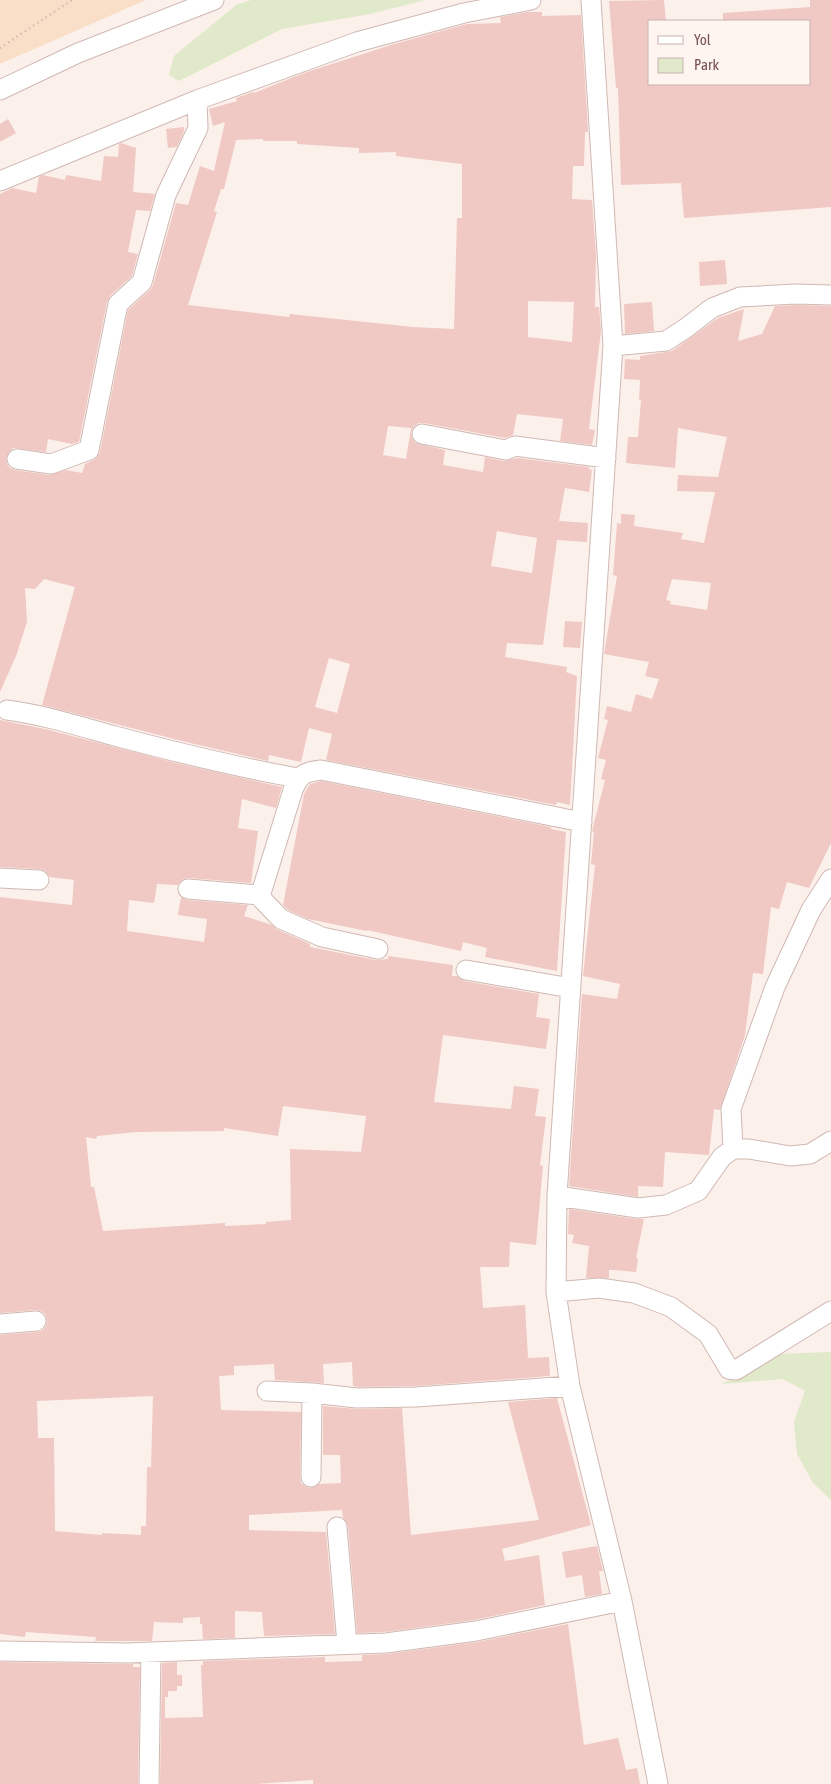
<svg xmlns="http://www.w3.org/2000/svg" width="831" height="1784" viewBox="0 0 831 1784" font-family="'Asap Condensed',sans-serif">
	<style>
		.green { fill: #e0e9c9 }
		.sand { fill: #f9dfc8 }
		.building { fill: #f0c8c4; fill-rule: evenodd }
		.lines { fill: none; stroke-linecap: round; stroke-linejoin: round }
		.minor-casing { stroke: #d0b8b3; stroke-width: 21 }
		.path { stroke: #d5aba6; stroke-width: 2.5; stroke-dasharray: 1 4; stroke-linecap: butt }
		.minor { stroke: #fff; stroke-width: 19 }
	</style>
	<rect width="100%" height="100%" fill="#fcf0eb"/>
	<path class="green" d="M251,0H426L370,14L282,29L179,81L169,75L174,56L236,5Z
		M831,1352V1500L813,1483L797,1454L794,1422L805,1391L783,1379L722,1384L776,1354Z"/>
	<path class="sand" d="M0,0H146L0,64Z"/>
	<path class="building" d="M664,0L666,21H650V84H810V21H723V13L810,7V0H831V207L684,218L681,183L621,185L618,88H616L609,1Z
		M527,12H542V16L581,15L588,132H585L584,166H573L572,199L592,200L596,255L595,307H599L601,331L589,429L595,430L592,445L560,441L563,419L517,414L513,435L505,438L424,423H419L414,426L411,432L412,438L415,443L445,450L443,465L483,472L485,457L504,461L517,458L589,467V469L592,470L589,492L565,488L559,521L588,523L587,542L557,540L543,645L507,643L505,657L567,667L566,672L577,676L570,805L557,802L556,805L326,760L332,734L309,728L301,762L269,755L268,761L186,742L42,705L75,587L44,579L35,589L25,588L27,622L16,656L0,692V194L12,188L36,193L39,177L43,175L65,180L66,175L101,181L104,156L118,157L119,144L121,143L136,148L133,192L155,194L150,211L136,210L128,252L138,254L132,276L110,296L107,302L79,442L72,444L48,439L46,452L13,448L9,452L6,457L7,464L10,468L15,470L49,475L66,470L82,473L85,464L97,458L100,452L128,310L150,290L153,285L176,203L188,205L200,166L214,171L225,122L213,126L209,109L237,101L236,98L253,92L254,93L304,73L394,44L467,24L501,23L500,17ZM263,139V141H297V144L359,148V153L396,152V156L462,164V218H457L454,329L413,327L290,314L289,317L188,305L217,212L214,211L221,189H224L236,140ZM528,301L574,302L572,342L528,337ZM388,426L411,428L406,459L383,455ZM497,531L537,538L532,573L491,566ZM329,658L350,664L337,713L315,707Z
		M8,119L16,133L0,142V124Z
		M184,127V131L177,147L168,148L166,129Z
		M725,260L727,284L700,286L699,262Z
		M652,302L654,331L625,334L624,304Z
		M796,305L831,306V843L809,888L787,882L779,909L771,907L763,974L753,973L745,1035L720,1110L714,1109L709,1155L665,1152L663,1187L638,1186V1197L569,1186L582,994L617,999L620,984L583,976L595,865L591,864L594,832L592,831L605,780L601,779L606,760L598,758L608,720L604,719L607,706L631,712L636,694L652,699L659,679L645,676L649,662L604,654L617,576L613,575L617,523L621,524V514L635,515L634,526L683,533L681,539L704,543L715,492L677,491L678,475L718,477L727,437L678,428L675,468L626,463L628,437H638L641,400H639L640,380L624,379L625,359L640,360V356L672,351L718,318L744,309L738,341L762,334L775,306ZM672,579L711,583L707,610L670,604L671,601L666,600Z
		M565,621L582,622L580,648L563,647Z
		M0,720L45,729L180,764L282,787L276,808L242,799L238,828L258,831L251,883L189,878L183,879L178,885L157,884L154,903L129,900L127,931L204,942L207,919L178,915L181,897L187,900L248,905L244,916L272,925L276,929L310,944V947L376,960L388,959V956L453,965L452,976H457L464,981L539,994L536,1017L550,1019L546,1049L443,1035L434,1102L511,1109L514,1086L539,1089L535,1116L546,1117L540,1165L543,1166L536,1245L510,1242L509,1267H480L483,1308L525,1305L528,1358L549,1357L550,1376L416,1386L358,1387L353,1386L352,1362L323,1364L324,1383L275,1380L274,1364L234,1366V1375L219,1376L221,1410L301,1412L300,1477L301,1483L305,1486L310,1488L319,1484L341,1483L340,1455H323V1406L357,1409L402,1408L411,1535L539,1520L508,1402L557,1398L591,1525L502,1549L505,1561L539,1555L545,1605L474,1620L385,1632L357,1633L348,1526L343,1518L342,1510L249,1515V1530L326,1532L335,1634L264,1636L262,1612L235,1611V1638L203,1639L202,1624H200V1617L183,1618V1623L154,1622L152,1641H95L96,1637L26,1632L25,1637L0,1634V1335L37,1332L43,1330L46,1326L47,1321L45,1314L41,1311L36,1310L0,1313V897L72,905L74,880L50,877L45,871L40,869L0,867ZM283,1106L366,1116L361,1152L290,1149L291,1220L266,1222V1224L225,1226V1223L103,1231L94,1187H91L86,1137L96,1139L97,1136L136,1132L224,1131V1128L278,1136ZM153,1396L151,1467H147L146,1526H141V1535L102,1533V1535L55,1531L54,1438H38L37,1401Z
		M321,781L551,827V829L566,832L557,971L485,957L487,948L463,942L461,951L367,930V931L308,919L288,910L283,905L304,794L310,784Z
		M569,1209L636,1219H644L636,1258L638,1259L636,1272L613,1270H609V1278H586L589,1246L572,1243L574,1235L568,1234Z
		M597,1546L603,1571H599L602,1594L585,1597L582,1575L566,1578L562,1552Z
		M568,1624L584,1745L618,1738L626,1770L637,1768L640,1784H313V1780L256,1784H160L162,1663L177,1662V1675H182V1686H177V1691H168V1697H165V1718L203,1717L201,1665H203V1661L325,1657V1662L362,1661V1655L387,1654L477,1642Z
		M0,1662L133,1664V1667H140L138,1784H0Z"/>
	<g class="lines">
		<defs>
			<path id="minor" d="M591,0L613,346L557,1196L556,1292L570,1386L622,1601L658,1784
				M0,90L78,53L214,0
				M0,181L197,100L357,42L464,13L531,0
				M613,346L666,341L686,328L712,308L740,297L796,294L831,295
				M422,434L506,450L515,446L606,458
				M17,459L51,464L89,450L118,304L142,282L166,195L198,128L197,100
				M7,710C44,715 79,726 115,736C175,752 236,767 298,778
				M0,878L39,880
				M188,889L258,895L262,890L293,790C300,774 304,772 321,770L582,822
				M258,895L281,919L322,937L378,949
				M466,970L571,988
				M733,1149L731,1109L775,987L811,910L831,879
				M557,1196L638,1208L666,1205L698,1191L722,1157L733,1149H749L790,1156L810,1154L831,1141
				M556,1292L599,1288L634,1293L671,1307L708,1334L729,1369L736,1370L831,1311
				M0,1324L36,1321
				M267,1391L312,1393L357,1398L416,1397L570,1386
				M311,1477L312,1393
				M337,1527L347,1644
				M0,1651L128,1653L386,1643L476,1631L622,1601
				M149,1784L151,1652"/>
		</defs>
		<use href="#minor" class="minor-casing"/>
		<path class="path" d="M0,48L72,0"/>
		<use href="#minor" class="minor"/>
	</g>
	<rect x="648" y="20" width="162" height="65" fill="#fef5f1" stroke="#c8b3b0"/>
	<rect x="658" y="36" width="25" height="8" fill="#ffffff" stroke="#c8b3b0"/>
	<text x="694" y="45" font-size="15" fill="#76514f">Yol</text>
	<rect x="658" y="58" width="25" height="15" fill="#e0e9c9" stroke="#c8b3b0"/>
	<text x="694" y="70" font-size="15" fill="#76514f">Park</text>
</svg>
